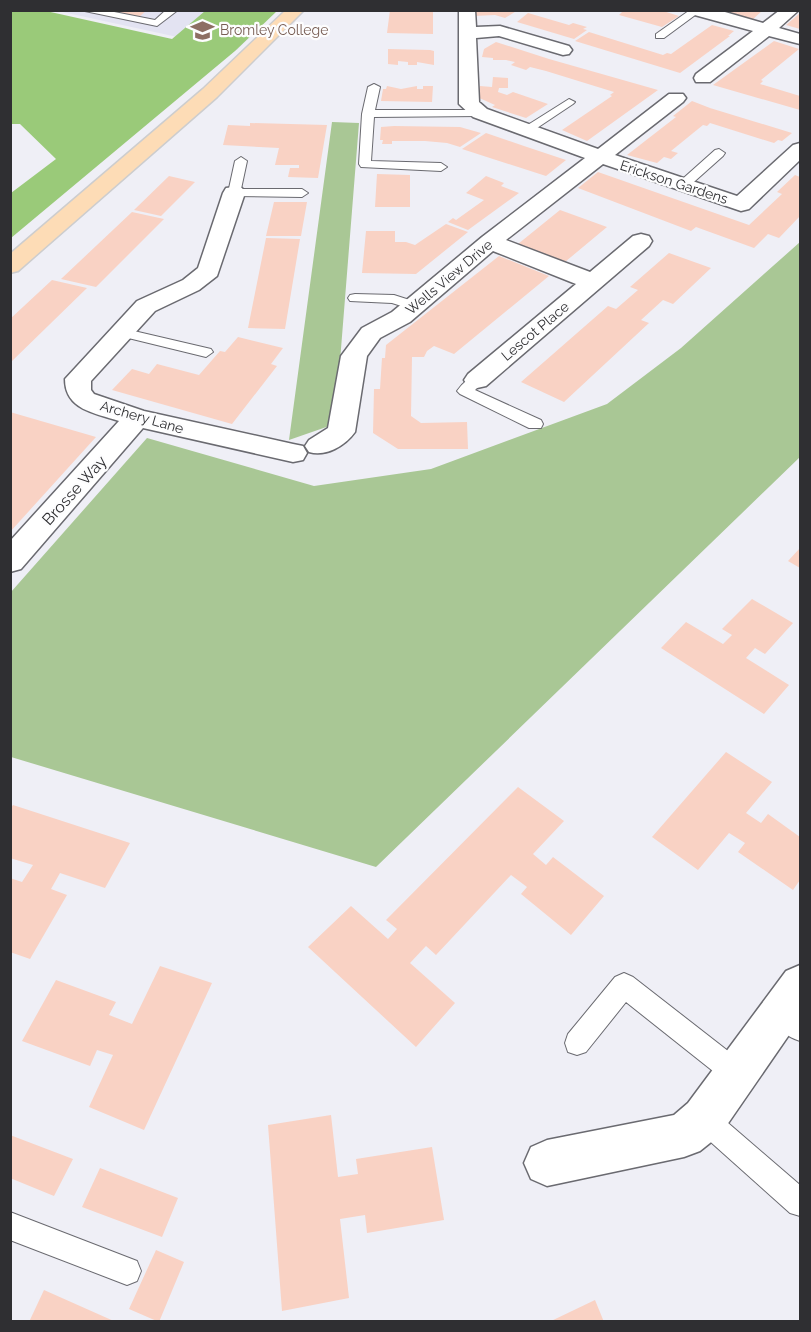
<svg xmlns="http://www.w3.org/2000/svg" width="811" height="1332" viewBox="0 0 811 1332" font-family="Raleway,sans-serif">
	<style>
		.built { fill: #e3e3f2 }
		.green { fill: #a9c795 }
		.forest { fill: #9aca79 }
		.building { fill: #f9d2c4 }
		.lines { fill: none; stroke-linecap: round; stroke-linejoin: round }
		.lane-casing { stroke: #6a6a70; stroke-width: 2 }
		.street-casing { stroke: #6a6a70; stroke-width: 3 }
		.primary-casing { stroke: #cdcdce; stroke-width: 3 }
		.lane { fill: #fff; fill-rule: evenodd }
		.street { fill: #fff; fill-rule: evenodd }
		.primary { fill: #fddcb6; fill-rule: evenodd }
		.labels { text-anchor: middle; stroke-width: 4.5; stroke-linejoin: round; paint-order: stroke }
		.far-education-label { font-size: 14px; fill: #785e54; stroke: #fdfdfe; text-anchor: start }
		.far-street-label { font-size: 14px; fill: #2f2f32; stroke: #fdfdfe }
		.street-label { font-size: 16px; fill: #2f2f32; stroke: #fdfdfe }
	</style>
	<rect width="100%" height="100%" fill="#efeff6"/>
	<path class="built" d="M58,11H275L237,50Z"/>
	<path class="green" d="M332,122L359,123L335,424L289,440Z
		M800,242V457L376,867L11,757V592L147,438L314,486L431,469L607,404L681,348Z"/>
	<path class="forest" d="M11,10L46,11L172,39L205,11H277L235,51L11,238V193L56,159L20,124H11Z"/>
	<path class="building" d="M110,10H147L139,17Z
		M390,10H433V34L387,33Z
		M474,10H518L505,18L495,15L474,16Z
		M624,10H660L679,16L662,27L619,15Z
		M724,10H763L750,22L721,13Z
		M528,13L569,25L573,23L587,27L583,29L587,30L574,39L517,22Z
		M800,13V29L786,25Z
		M712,25L734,31L728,36H730L680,73L575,41L589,32L663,55L667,53L671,54Z
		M774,41L799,49L761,80L763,81L760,84L800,96V110L713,85Z
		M496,42L549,59L658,90L587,141L562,130L612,96L610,95L614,92L546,71L530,67L526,70L511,65L515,62L506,60H493V58L482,57L484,49Z
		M388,49L430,50L434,51V65L417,62V65H408V62L398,61V65L388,64Z
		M493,77L508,78V88H499L498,92L507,95L513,92L548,104L526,118L492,107L495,105L477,97L480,86L492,87Z
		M387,86L401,89L417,86V89H423V86H433L432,102L381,101L383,89H386Z
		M692,101L710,108L792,133L782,141L778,140L774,143L710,123L707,126L703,125L671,151L678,153L671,159L664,157L657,163L627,155L676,117L673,116Z
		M250,123L327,125L318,178L288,177L290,168H299V165H275L279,148L223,145L228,125L250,126Z
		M394,126L460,127L481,133L460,147L447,143L425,141H392V144H382L383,140H380L381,127Z
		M486,133L524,146L566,160L546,176L462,149Z
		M598,172L749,225L782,194L777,192L795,175L800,177V216L779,238L768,234L754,248L696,227L691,231L578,188Z
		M377,174L410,175V207H375Z
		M169,176L195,182L161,216L134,210Z
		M486,176L504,183L501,186L519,193L468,230L448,222L453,218L456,220L484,200L466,193Z
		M274,202H307L301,236H266Z
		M560,210L607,227L565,262L518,244Z
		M132,212L164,219L96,287L61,279Z
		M446,224L468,232L416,274L362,273L366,231H395V242H406L415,245Z
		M266,238L300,239L285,329L248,328Z
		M669,253L711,268L673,304L663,300L641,320L649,323L564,402L521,382L608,306L616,309L638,290L630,287Z
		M499,256L549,276L454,354L434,346L427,351L424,357H412L411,416L421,423L467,422L468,449H398L373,433L374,389H380L382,358H385L386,345Z
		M52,280L87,288L10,363V319Z
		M238,337L283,348L271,364L277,366L232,424L112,390L132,369L149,374L157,364L199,375L220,351L225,352Z
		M10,412L96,437L10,532Z
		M800,548V568L788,561Z
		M752,599L793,623L765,654L755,648L746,658L789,685L764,714L661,648L686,622L723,644L732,635L722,629Z
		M726,752L772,782L746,813L761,823L768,814L800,837V880L793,890L738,852L745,843L729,833L698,870L652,837Z
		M518,787L564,821L533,854L546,865L553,857L604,896L571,935L521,894L527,887L511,875L436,955L426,946L410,963L455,1003L416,1047L308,947L351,906L388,939L397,929L386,920Z
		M13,805L130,843L105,888L60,873L51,889L67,895L30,959L10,952V878L22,882L33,865L10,858V809Z
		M160,966L212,983L144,1130L89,1107L113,1055L97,1050L90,1066L22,1041L56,980L116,1002L109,1015L132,1024Z
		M331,1115L338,1177L358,1174L356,1159L432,1147L444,1220L367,1233L365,1215L340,1219L349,1298L282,1311L268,1125Z
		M10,1135L73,1159L54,1196L10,1178Z
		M100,1168L178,1198L162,1237L82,1207Z
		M156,1250L184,1262L159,1322L129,1309Z
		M44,1290L116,1322H29Z
		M595,1300L604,1322H549Z"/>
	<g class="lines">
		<defs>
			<path id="lane" d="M80,10H104L155,20L166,10H178L157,26Z
				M690,10H702L664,38H656V34Z
				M374,84L380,87L375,110H480L486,113L480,116L374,117L371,161L441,163L447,167L441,171L361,167L359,164L362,114L368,87Z
				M569,99L575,102L573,104L531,132H523V128Z
				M719,149L725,153L723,156L686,189H678L676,186L678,183L715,150Z
				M241,157L247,161L241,189H302L308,193L302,197L230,196L228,193L235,161Z
				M355,294L394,295L419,303L421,306L414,310L392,303L350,301L348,298L350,295Z
				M121,328L211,349L213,352L206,357L116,335L114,332L116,329Z
				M477,375L485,380L475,390L541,420L543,424L541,428H529L460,394L457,391C462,384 469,377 477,375Z
				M624,973L633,977L746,1065L750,1074L746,1083L737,1087L728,1083L626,1002L586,1052L577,1055L568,1052L565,1043L568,1034L615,977Z
				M780,1001L800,1014V1041C787,1037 773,1026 768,1013L771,1004Z
				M704,1106L713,1110L800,1185V1216L790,1213L695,1128L691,1119L695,1110Z
				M10,1212L137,1261L141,1271L137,1281L127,1285L10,1240Z"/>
			<path id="street" d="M459,10H475L476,27L500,26L569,46L572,50L569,54L563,55L499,36L476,38L479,102L487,109L598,149L669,94H683L686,98L683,102L615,155L737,196L793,145L800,143V160L749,209L741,211L603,164L506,240L590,272L633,236L641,234L649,236L652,241L649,246L486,386L477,388L468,386L464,380L468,374L576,284L493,251L410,322L380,338L367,356L355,432C345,446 326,457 309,452L305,446L309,440L328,428L341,356L362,328L392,312L482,237L585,158L473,117L459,104Z
				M689,10H718L763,23L780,10H799L779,28L800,34V44L769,36L710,82H696L694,78L696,74L753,31L691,14Z
				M234,187L242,188L245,193L217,276L199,290L155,311L91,381V390L94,394L144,411L293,444L303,446L307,453L303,460L293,462L143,428L21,569L10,572V541L119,421C95,413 65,410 65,379L137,301L183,280L198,268L223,193L226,188Z
				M800,965V1019L720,1135L700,1151L684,1157L547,1186L531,1179L524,1163L531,1147L547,1140L674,1115L688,1103L786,971Z"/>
			<path id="primary" d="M286,10H304L217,97L18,271L10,273V254L203,89Z"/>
		</defs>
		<use href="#lane" class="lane-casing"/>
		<use href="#street" class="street-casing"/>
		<use href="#primary" class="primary-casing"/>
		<use href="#lane" class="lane"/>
		<use href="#street" class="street"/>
		<use href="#primary" class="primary"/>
	</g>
	<defs>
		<symbol id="university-bare" viewBox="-9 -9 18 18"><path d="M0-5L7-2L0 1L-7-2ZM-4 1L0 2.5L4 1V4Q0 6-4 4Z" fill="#8d6e63" stroke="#fdfdfe" stroke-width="2.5" paint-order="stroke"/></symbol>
	</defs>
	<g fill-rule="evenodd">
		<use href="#university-bare" x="186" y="14" width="33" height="33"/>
	</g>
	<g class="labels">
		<g class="far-education-label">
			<text x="220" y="35">Bromley College</text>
		</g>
		<g class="far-street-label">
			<text transform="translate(674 182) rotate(18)" y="5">Erickson Gardens</text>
			<text transform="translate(449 277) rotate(-40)" y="5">Wells View Drive</text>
			<text transform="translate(535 331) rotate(-40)" y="5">Lescot Place</text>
			<text transform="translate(142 417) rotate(16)" y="5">Archery Lane</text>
		</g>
		<g class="street-label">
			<text transform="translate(74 490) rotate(-48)" y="6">Brosse Way</text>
		</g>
	</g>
	<rect width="811" height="1332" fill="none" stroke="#2f2f32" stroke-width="24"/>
</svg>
